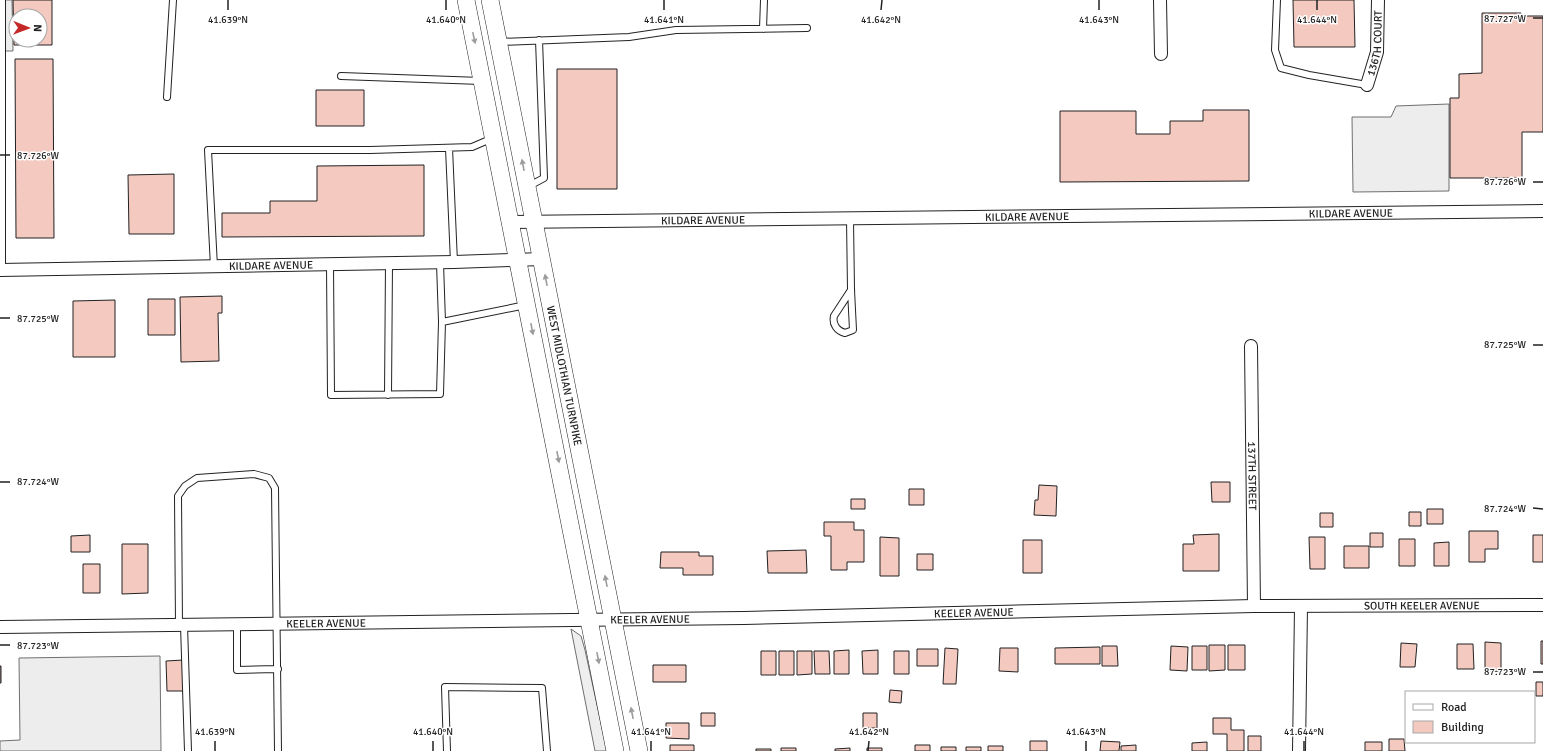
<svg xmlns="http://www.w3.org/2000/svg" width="1543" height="751" viewBox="0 0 1543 751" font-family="Signika,sans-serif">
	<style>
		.green { fill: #eee; stroke: #6f6f6f }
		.parking { fill: #ededed; stroke: #6f6f6f }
		.building { fill: #f3c9c0; stroke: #222; fill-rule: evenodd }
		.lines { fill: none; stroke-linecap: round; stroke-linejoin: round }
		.lane-casing { stroke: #222; stroke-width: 8 }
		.street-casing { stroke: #222; stroke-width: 14 }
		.secondary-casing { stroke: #222; stroke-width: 18 }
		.lane { stroke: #fff; stroke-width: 6 }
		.street { stroke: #fff; stroke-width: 12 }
		.secondary { stroke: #fff; stroke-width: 17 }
		.oneway { fill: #9c9c9c }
		.ticks { fill: none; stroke: #222; stroke-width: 1.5 }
		.labels { text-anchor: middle; stroke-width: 3; stroke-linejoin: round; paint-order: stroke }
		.street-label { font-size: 11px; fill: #222; stroke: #fff }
		.ticks-label { font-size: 10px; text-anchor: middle; fill: #222; stroke: #fff; stroke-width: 3; stroke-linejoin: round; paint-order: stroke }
	</style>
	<rect width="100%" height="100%" fill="#fff"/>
	<path class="green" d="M571,629L581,636L585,650L607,751H595Z"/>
	<path class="parking" d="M0,0H12L13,51H0Z
		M1449,104V191L1353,192L1352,117H1391L1396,106Z
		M160,656L161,751H0V741L20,740L19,658Z"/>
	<path class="building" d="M13,0H52V45H14ZM16,16H40V40H16Z
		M1293,0H1354L1355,47H1294Z
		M1482,13H1521V16H1543V132H1522V178H1450V98H1459V74L1482,73Z
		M15,59H53L54,238H16Z
		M557,69H617V189H557Z
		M316,90H364V126H316Z
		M1203,110H1249V181L1060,182V111H1136V134H1170V121H1203Z
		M424,165V236L222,237V213H270V201H317V166Z
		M174,174V234H129L128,175Z
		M222,296V313H218L219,361L181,362L180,297Z
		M148,299H175V335H148Z
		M115,300V357H73V301Z
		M1211,482H1230V502H1212Z
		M1039,485L1057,486L1056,516L1034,515L1035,500H1038Z
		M909,489H924V505H909Z
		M851,499H865V509H851Z
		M1427,509H1443V524H1427Z
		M1409,512H1421V526H1409Z
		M1320,513H1333V527H1320Z
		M824,522H854V530H864V562H847V570H831V536H824Z
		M1469,531H1498V549H1485V562H1469Z
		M1370,533H1383V547H1370Z
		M1219,534V571H1183V544H1194L1193,535Z
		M90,535V552H71V536Z
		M1533,535H1543V562H1533Z
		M880,537L899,538V576H880Z
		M1309,537H1325V569H1310Z
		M1399,539H1415V566H1399Z
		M1023,540H1042V573H1023Z
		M1449,542V566H1434V543Z
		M122,544H148V593L122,594Z
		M1344,546H1369V568H1344Z
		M806,550L807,573H768L767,551Z
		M661,552H699V556H713V575H683V568H660Z
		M917,554H933V570H917Z
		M83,564H100V593H83Z
		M1541,641H1543V664H1541Z
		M1485,642L1501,643V671L1485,672Z
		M1401,643L1417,644L1415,667H1400Z
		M1457,644H1473L1474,669H1457Z
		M1209,645H1225V670L1209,671Z
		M1228,645H1245V670H1228Z
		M1102,646H1117L1118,666H1102Z
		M1171,646L1188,647L1187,671L1170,670Z
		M1192,646H1207V670H1192Z
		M1100,647V664H1055V648Z
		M945,648L958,649L956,684H943Z
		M1000,648H1018V672L999,671Z
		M917,649H938V666H917Z
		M849,650V674H834V651Z
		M878,650V674H863L862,651Z
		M761,651H776V675H761Z
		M779,651H794V675H779Z
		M797,651H812V674L797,675Z
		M814,651H829L830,674H815Z
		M894,651H909V674H894Z
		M183,660L184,691H167L166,661Z
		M653,665H686V682H653Z
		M0,666H1V683H0Z
		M1536,682H1543V696H1536Z
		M890,690L902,691L901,703L889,702Z
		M701,713H715V726H701Z
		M863,713H877V728H863Z
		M1213,718H1231V730H1244V751H1227V734H1213Z
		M666,723H689V739L666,738Z
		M1248,736H1261V751H1248Z
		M1389,739H1404L1405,751H1389Z
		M1030,741H1047V751H1030Z
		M1101,741L1120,742L1119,751H1100Z
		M1207,742V751H1192V743Z
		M1365,742H1382V751H1365Z
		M670,745H694V751H670Z
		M915,745H930V751H915Z
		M1136,745V751H1121V746Z
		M988,746H1003V751H988Z
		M941,747H956V751H941Z
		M966,747H981V751H966Z
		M781,748H796V751H781Z
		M850,748V751H835V749Z
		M867,748H882V751H867Z
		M756,749H771V751H756Z"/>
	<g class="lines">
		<defs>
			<path id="lane" d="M2,0V270
				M1277,0L1275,50L1281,68L1309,75L1367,85
				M763,29L764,0
				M500,42L629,37L676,30L807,28
				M341,76L481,81
				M167,97L173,0
				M449,148L454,262
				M529,186L544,178L539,40
				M850,219L851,290L853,330L845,333C837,331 832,324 834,316L851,290
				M440,263L442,322L526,305
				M330,265L331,395L440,394L442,322
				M214,267L208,150H370L472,147L493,138
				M388,395L389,263
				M237,624V670L278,669
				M179,625L178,496L185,486L197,478L254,474L269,478L275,488L278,751
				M184,625L188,751
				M447,751L445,687L542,688L547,751"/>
			<g id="street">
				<path d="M1160,0L1161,54"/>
				<path id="s1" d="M1367,85L1377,52L1378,0"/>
				<path id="s2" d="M511,222L1543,211"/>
				<path id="s3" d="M0,270L454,262L541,259"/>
				<path id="s4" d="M1251,346L1254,606"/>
				<path id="s5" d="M0,627L744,618L1254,606L1543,605"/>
				<path d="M1299,751L1301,607"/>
			</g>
			<g id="secondary">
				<path d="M466,0L615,751"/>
				<path id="s6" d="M490,0L639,751"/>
			</g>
		</defs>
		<use href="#lane" class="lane-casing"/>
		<use href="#street" class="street-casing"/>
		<use href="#secondary" class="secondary-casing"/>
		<use href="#lane" class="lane"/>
		<use href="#street" class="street"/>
		<use href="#secondary" class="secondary"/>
	</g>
	<defs><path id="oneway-solid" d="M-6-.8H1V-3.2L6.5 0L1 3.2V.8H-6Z"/></defs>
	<g class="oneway">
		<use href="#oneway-solid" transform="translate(474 38) rotate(78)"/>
		<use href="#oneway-solid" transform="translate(523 165) rotate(-101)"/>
		<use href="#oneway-solid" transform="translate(546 280) rotate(-101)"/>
		<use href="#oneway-solid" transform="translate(532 329) rotate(79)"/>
		<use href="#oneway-solid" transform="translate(558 457) rotate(79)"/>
		<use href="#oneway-solid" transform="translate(606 581) rotate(-101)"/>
		<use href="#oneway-solid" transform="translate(598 658) rotate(79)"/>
		<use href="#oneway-solid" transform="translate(632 713) rotate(-101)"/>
	</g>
	<path class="ticks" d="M228,10V0M446,10V0M664,10V0M881,10L882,0M1099,10V0M1317,10V0M1533,18H1543M0,155H10M1533,182H1543M0,318H10M1533,345H1543M0,482H10M1533,508L1543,509M0,645H10M1533,672H1543M215,751V741M433,751V741M651,751V741M868,751L869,741M1086,751V741M1304,751V741"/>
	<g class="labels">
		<g class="street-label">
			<text dy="4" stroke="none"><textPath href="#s1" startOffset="43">136TH COURT</textPath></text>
			<text dy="4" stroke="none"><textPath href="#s2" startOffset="840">KILDARE AVENUE</textPath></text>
			<text dy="4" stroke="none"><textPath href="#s2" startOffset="516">KILDARE AVENUE</textPath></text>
			<text dy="4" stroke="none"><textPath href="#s2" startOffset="192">KILDARE AVENUE</textPath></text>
			<text dy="4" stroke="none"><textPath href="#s3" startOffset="271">KILDARE AVENUE</textPath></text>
			<text dy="4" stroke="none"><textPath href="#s6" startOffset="383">WEST MIDLOTHIAN TURNPIKE</textPath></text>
			<text dy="4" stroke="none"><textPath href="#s4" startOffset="130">137TH STREET</textPath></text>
			<text dy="4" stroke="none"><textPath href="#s5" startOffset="1422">SOUTH KEELER AVENUE</textPath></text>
			<text dy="4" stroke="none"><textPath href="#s5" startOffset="974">KEELER AVENUE</textPath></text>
			<text dy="4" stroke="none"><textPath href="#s5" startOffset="650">KEELER AVENUE</textPath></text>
			<text dy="4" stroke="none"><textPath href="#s5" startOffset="326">KEELER AVENUE</textPath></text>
		</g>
	</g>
	<g class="ticks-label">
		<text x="1505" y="22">87.727°W</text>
		<text x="228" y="23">41.639°N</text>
		<text x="446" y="23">41.640°N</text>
		<text x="664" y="23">41.641°N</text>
		<text x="881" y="23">41.642°N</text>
		<text x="1099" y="23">41.643°N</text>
		<text x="1317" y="23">41.644°N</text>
		<text x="38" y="159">87.726°W</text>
		<text x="1505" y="185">87.726°W</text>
		<text x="38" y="322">87.725°W</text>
		<text x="1505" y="348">87.725°W</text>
		<text x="38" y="485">87.724°W</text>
		<text x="1505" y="512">87.724°W</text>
		<text x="38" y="649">87.723°W</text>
		<text x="1505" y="675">87.723°W</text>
		<text x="215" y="735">41.639°N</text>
		<text x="433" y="735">41.640°N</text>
		<text x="651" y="735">41.641°N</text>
		<text x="869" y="735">41.642°N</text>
		<text x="1086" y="735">41.643°N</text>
		<text x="1304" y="735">41.644°N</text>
	</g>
	<rect x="1405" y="691" width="130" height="52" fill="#ffffff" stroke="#a7a7a7"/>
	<rect x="1413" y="704" width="20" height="6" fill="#ffffff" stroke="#a7a7a7"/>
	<text x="1441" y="711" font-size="12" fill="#222222">Road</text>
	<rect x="1413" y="721" width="20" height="12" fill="#f3c9c0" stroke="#a7a7a7"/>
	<text x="1441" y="731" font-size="12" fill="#222222">Building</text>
	<g transform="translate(28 28) rotate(91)"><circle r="19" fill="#ffffff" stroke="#a7a7a7"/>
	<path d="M0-3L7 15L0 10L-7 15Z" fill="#c62828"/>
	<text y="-6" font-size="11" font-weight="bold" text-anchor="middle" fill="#222222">N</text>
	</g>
</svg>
